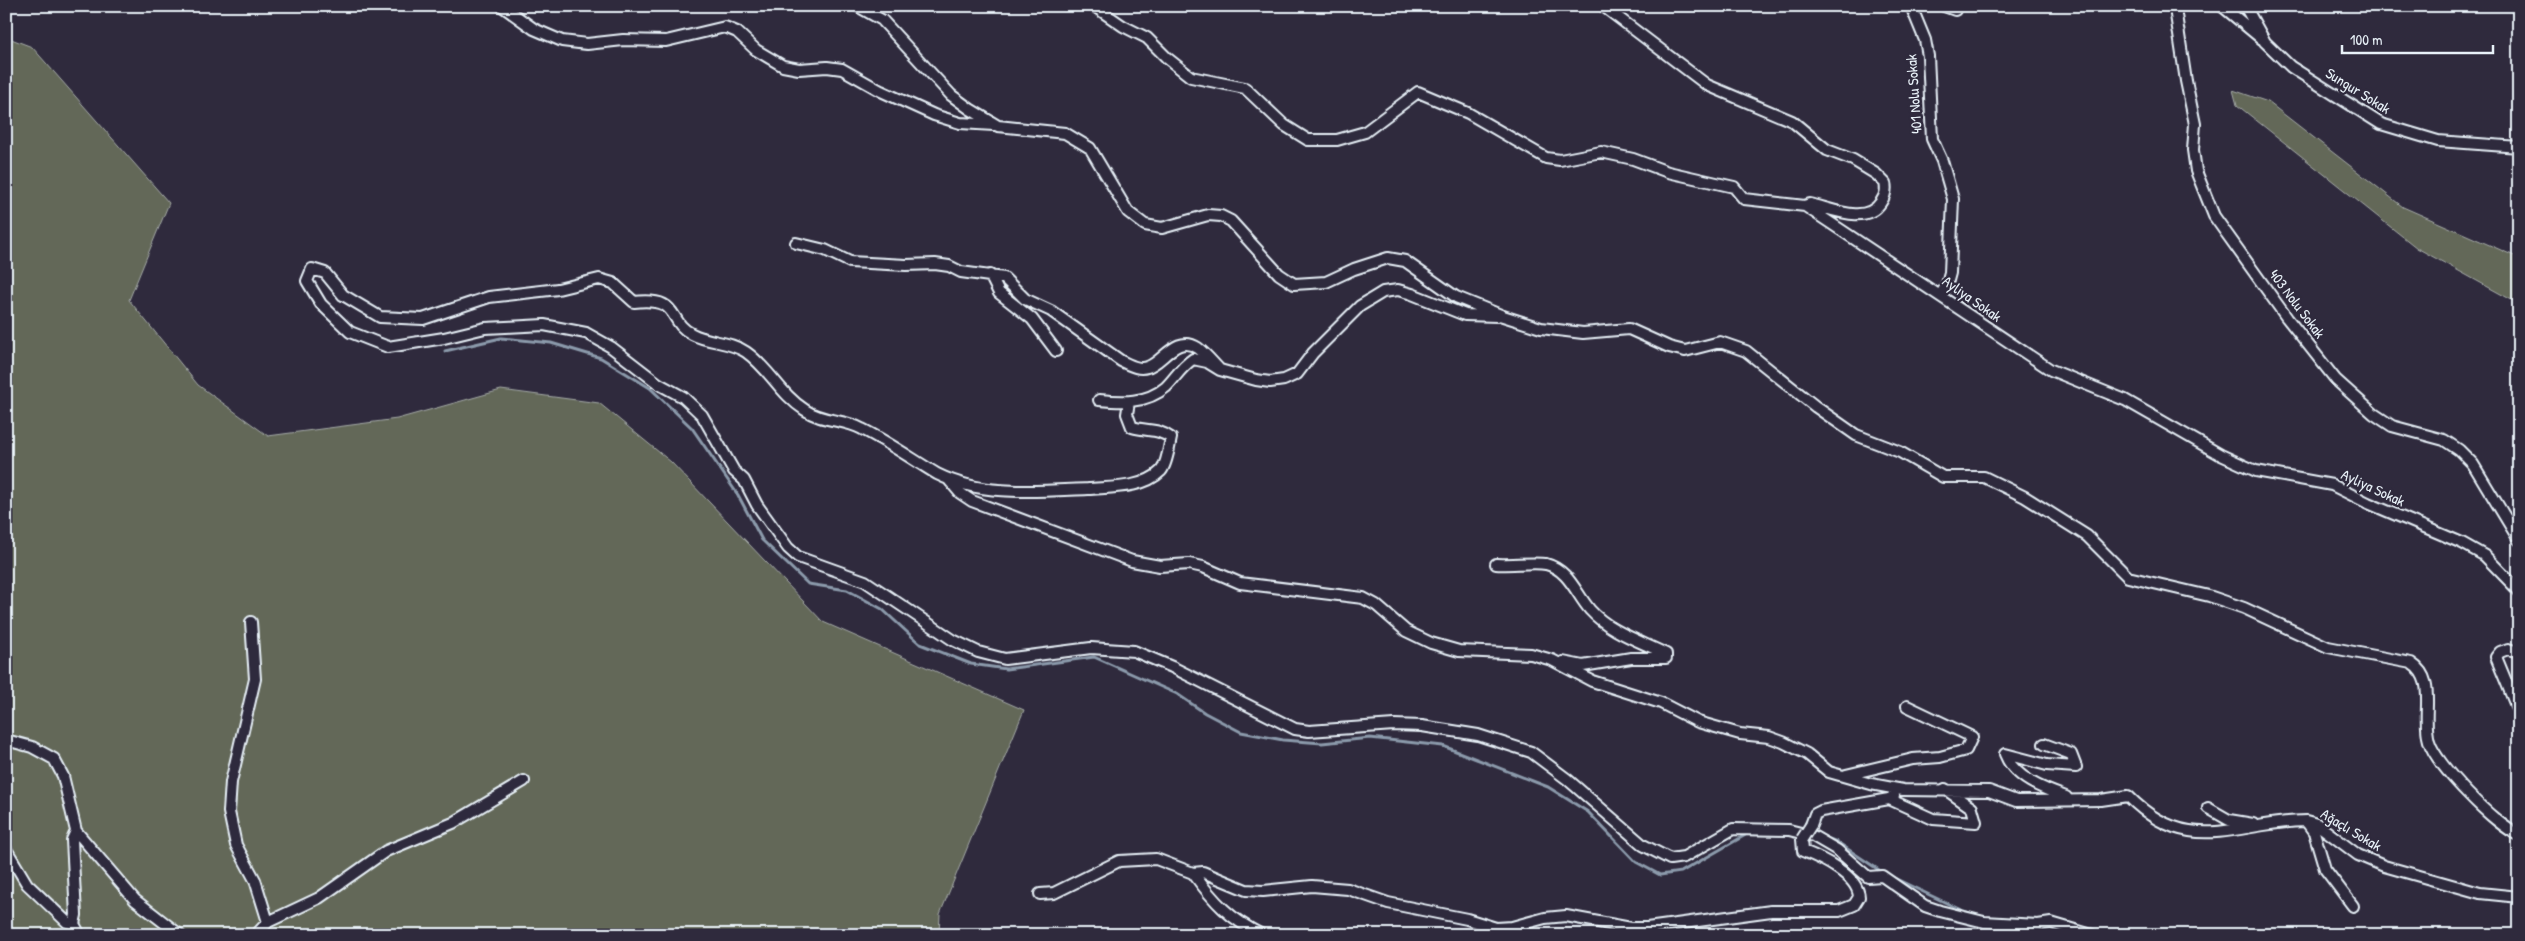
<svg xmlns="http://www.w3.org/2000/svg" width="2525" height="941" viewBox="0 0 2525 941" font-family="'Patrick Hand',sans-serif">
	<style>
		.green { fill: #636759; stroke: #a6aca8 }
		.lines { fill: none; stroke-linecap: round; stroke-linejoin: round }
		.stream { stroke: #8c9bac; stroke-width: 3 }
		.minor-casing { stroke: #e8f1f8; stroke-width: 14 }
		.minor { stroke: #2f2a3d; stroke-width: 10 }
		.minor-bridge-casing { stroke: #e8f1f8; stroke-width: 14; stroke-linecap: butt }
		.minor-bridge { stroke: #2f2a3d; stroke-width: 10 }
		.labels { text-anchor: middle; stroke-width: 4.5; stroke-linejoin: round; paint-order: stroke }
		.street-label { font-size: 15px; fill: #e8f1f8; stroke: #2f2a3d }
	</style>
	<rect width="100%" height="100%" fill="#2f2a3d"/>
	<filter id="ink" filterUnits="userSpaceOnUse"><feTurbulence type="fractalNoise" baseFrequency=".02" numOctaves="2"/><feDisplacementMap in="SourceGraphic" scale="10" xChannelSelector="R" yChannelSelector="G"/><feConvolveMatrix kernelMatrix="1 2 1 2 8 2 1 2 1" color-interpolation-filters="sRGB"/></filter>
	<g filter="url(#ink)">
		<path class="green" d="M6,37L32,47L169,203L129,300L198,385L268,436L397,419L501,390L599,403L671,462L823,622L1024,710L940,914L939,935H6Z
			M2233,90L2268,102L2403,207L2519,258V304L2417,248L2237,105Z"/>
		<g class="lines">
			<path class="stream" d="M445,351L501,338L551,343L601,358L650,388L692,428L738,495L762,540L808,584L847,590L882,609L920,644L971,664L1006,669L1094,657L1177,694L1205,713L1241,732L1283,740L1322,743L1370,738L1443,746L1548,787L1588,812L1636,862L1660,875L1681,872L1749,833
				M1776,825L1792,826
				M1824,837L1837,842L1882,872
				M1890,876L1961,910L1978,916
				M2020,928L2043,935"/>
			<defs>
				<path id="minor" d="M502,6L534,29L562,41L587,44L623,40L666,41L725,27L737,32L756,50L783,66L799,69L827,67L842,69L881,91L934,115L960,123L994,125
					M857,6L882,20L951,95L970,109L998,126L1065,133L1090,148L1128,212L1145,225L1162,228L1208,215L1221,216L1231,221L1279,274L1294,284L1326,282L1354,269L1388,258L1405,261L1456,297L1503,316L1541,328L1583,333L1629,329L1669,347L1685,351L1720,342L1746,351L1816,407L1856,435L1900,452L1943,477H1984L2025,497L2087,536L2128,577L2209,596L2244,608L2328,647L2411,663C2438,680 2421,713 2429,741C2435,764 2496,826 2519,835
					M1094,6L1123,26L1147,38L1167,58L1191,77L1245,88L1284,125L1308,140H1337L1365,132L1418,92L1468,113L1546,158L1560,160L1601,152L1633,159L1668,172L1734,187L1744,199L1805,206
					M1603,6L1707,85L1792,121L1827,150L1853,160L1876,174L1885,183C1887,191 1885,196 1881,202C1866,226 1830,208 1810,204L1805,206L2051,370L2125,400L2221,455L2256,471L2332,485L2368,503L2462,543L2485,556L2519,591
					M1911,6L1925,40L1928,56L1932,139L1942,161L1953,199L1950,273L1947,284L1940,296
					M1944,6L1955,10
					M2179,6L2176,8V15L2186,81L2195,124L2193,150L2196,171L2214,216L2287,318L2336,380L2374,414L2392,426L2444,440L2459,450L2473,464L2519,540
					M2222,6L2262,39
					M2245,6L2265,42L2291,67L2381,124L2438,141L2519,147
					M796,243L825,250L850,262L906,265L935,264L949,266L961,272L1004,278L1025,299L1051,311L1121,361C1130,365 1138,370 1147,367C1162,364 1176,333 1198,348C1206,354 1213,363 1220,370
					M990,275L999,293L1032,319L1056,351
					M1099,400C1122,402 1146,404 1166,387C1176,377 1180,368 1193,359L1207,362L1220,370L1256,380L1270,382L1284,380L1297,374L1313,353L1360,306L1383,292L1398,290L1412,294L1465,315L1497,316
					M1129,402L1127,414L1132,427C1149,432 1157,428 1171,438C1169,447 1167,464 1161,471C1143,489 1111,487 1088,489C1038,491 983,497 937,474C912,459 888,442 862,429C844,419 822,422 805,410C781,395 769,368 746,352C730,341 709,343 692,334C666,321 682,297 634,302L613,283L599,279L558,289L489,297L423,319L380,317L343,295L325,273L312,269L307,281L321,304L350,332L388,347L444,338L485,328L544,325L586,333L611,347L659,384L683,397L702,415L734,471L744,480L757,505L788,548L798,557L865,581L953,640L978,652L1005,659L1091,648L1134,651L1172,667L1295,729L1309,731L1394,725L1422,726L1478,735L1531,752L1567,779L1643,845L1670,859L1684,857L1733,829L1789,830L1813,836L1837,850L1868,877L1882,876L1925,906L1940,911L1984,922L2038,925L2051,923L2092,935
					M949,480L960,493L972,501L1132,561L1160,566L1189,564L1203,567L1240,583L1363,598L1376,605L1406,631L1431,643L1459,651L1531,654L1552,660L1592,681L1661,703L1698,722L1740,734L1769,737L1783,742L1807,754L1829,772L1871,784L1903,790L1989,791L2016,801L2101,800L2128,796C2189,858 2234,822 2306,821L2317,824L2358,855L2384,866L2480,893L2519,897
					M1496,564C1509,565 1535,562 1546,564C1569,570 1576,594 1590,610C1610,632 1640,641 1666,654V658H1631L1583,666L1563,662
					M251,622L255,679L231,782L229,812L236,845L255,880L268,922L256,935
					M2519,652L2508,649L2500,652L2496,657L2519,713
					M6,740L32,747L54,759L63,776L76,831L135,900L180,935
					M2044,744L2071,754L2076,767L2047,765L2005,754C2014,778 2043,789 2066,797
					M1846,775L1913,759L1940,757L1966,750L1972,737L1907,706
					M1889,799L1933,819L1976,822L1972,808L1945,789
					M2208,808L2229,820L2253,824
					M2306,821L2314,832L2325,869L2353,906
					M1811,825L1815,814L1821,811L1889,799L1894,796
					M76,831L72,840L76,915L74,924L80,935
					M6,849L27,884L67,922L74,924
					M1193,873C1214,902 1230,919 1262,935
					M1040,894L1054,893L1119,861L1156,859L1193,873L1203,872L1246,890L1263,891L1312,886L1348,889L1388,903L1467,919L1496,928L1512,927L1545,918L1566,916L1631,928H1647L1771,911H1839L1854,905L1859,897C1858,875 1821,858 1803,851L1802,839
					M268,922L319,898L386,851L453,823L524,781"/>
			</defs>
			<use href="#minor" class="minor-casing"/>
			<use href="#minor" class="minor"/>
			<defs>
				<path id="minor-bridge" d="M1802,839L1811,825"/>
			</defs>
			<use href="#minor-bridge" class="minor-bridge-casing"/>
			<use href="#minor-bridge" class="minor-bridge"/>
		</g>
	</g>
	<g class="labels">
		<g class="street-label">
			<text transform="translate(2358 91) rotate(32)" y="5">Sungur Sokak</text>
			<text transform="translate(1914 94) rotate(-94)" y="5">401 Nolu Sokak</text>
			<text transform="translate(1972 299) rotate(35)" y="5">Ayliya Sokak</text>
			<text transform="translate(2297 304) rotate(53)" y="5">403 Nolu Sokak</text>
			<text transform="translate(2373 488) rotate(25)" y="5">Ayliya Sokak</text>
			<text transform="translate(2351 830) rotate(31)" y="5">Ağaçlı Sokak</text>
		</g>
	</g>
	<rect width="2525" height="941" fill="none" stroke="#2f2a3d" stroke-width="25"/>
	<rect x="12" y="12" width="2500" height="916" fill="none" stroke="#e8f1f8" stroke-width="2" filter="url(#ink)"/>
	<path d="M2342 45v8h151v-8" fill="none" stroke="#e8f1f8" stroke-width="2.5"/>
	<text x="2350" y="45" font-size="15" fill="#e8f1f8" stroke="#2f2a3d" stroke-width="4" paint-order="stroke">100 m</text>
</svg>
